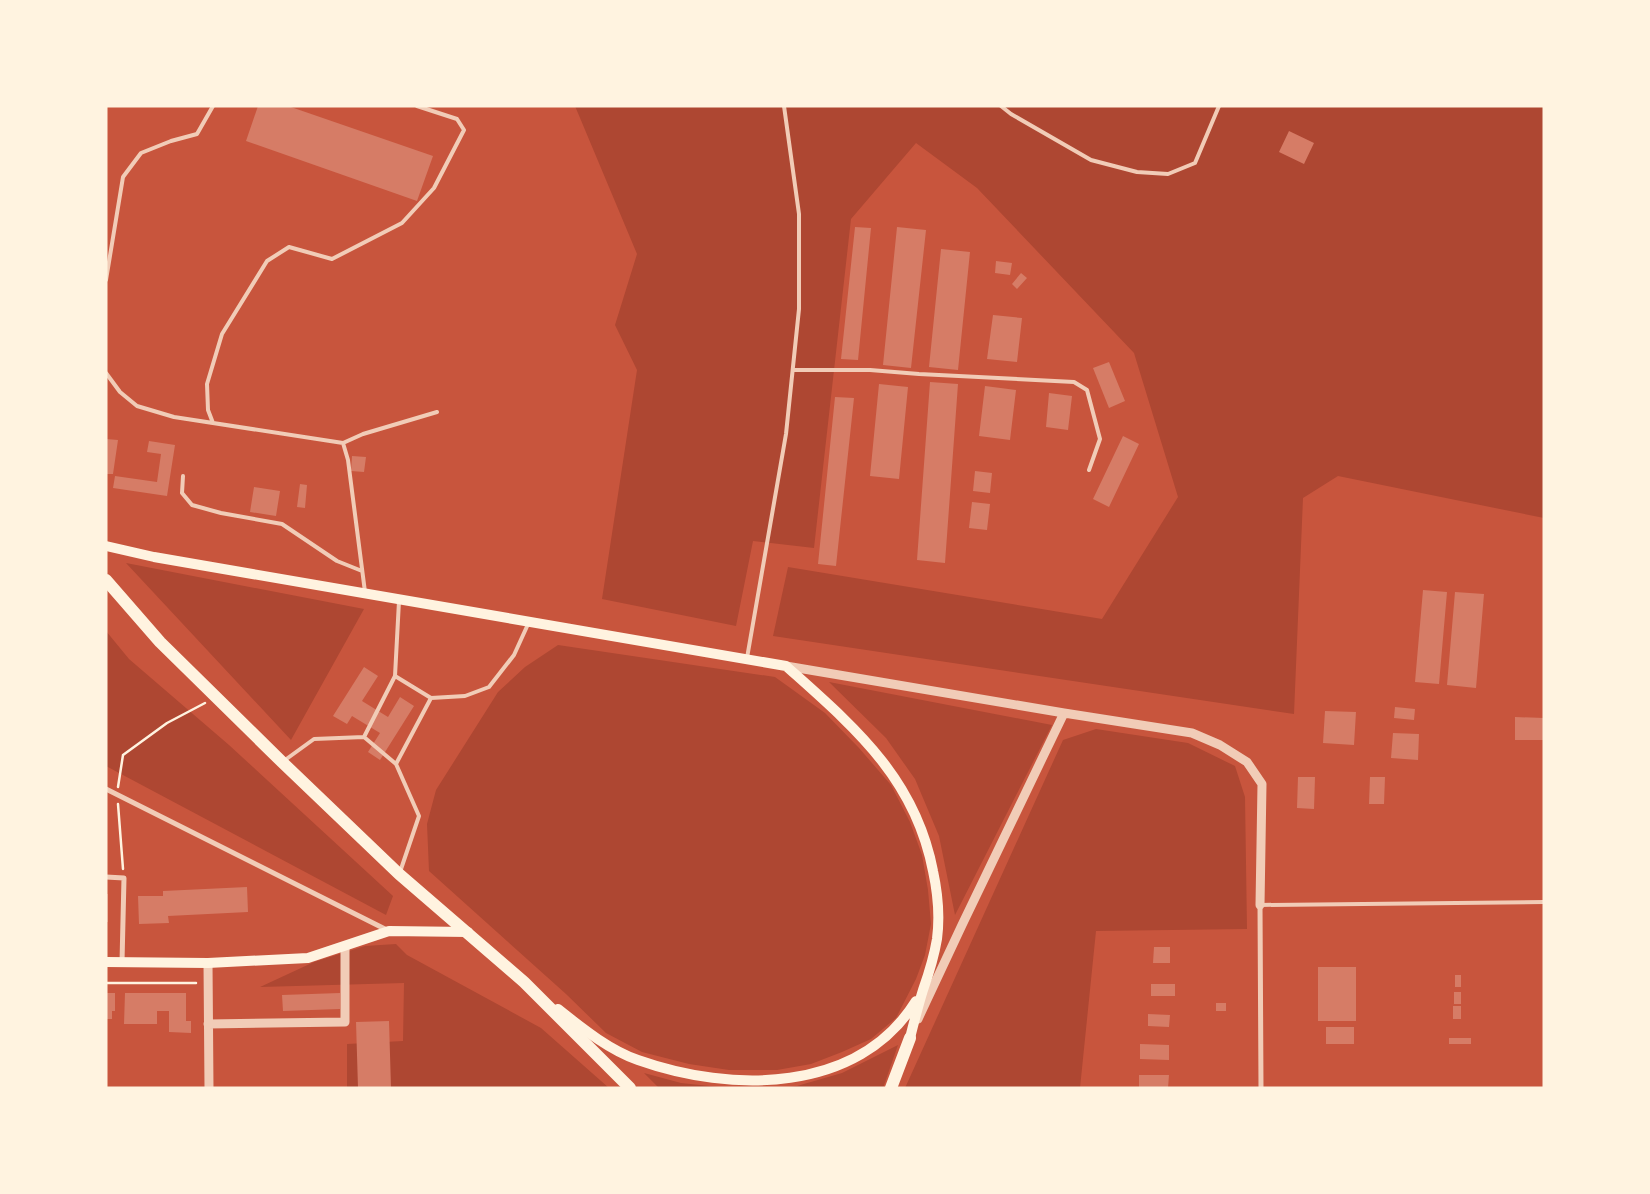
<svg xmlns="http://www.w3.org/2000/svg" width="1650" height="1194" viewBox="0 0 1650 1194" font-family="Barlow,sans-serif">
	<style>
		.green { fill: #ae4732 }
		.building { fill: #d67c66 }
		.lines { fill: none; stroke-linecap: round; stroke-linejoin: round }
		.path { stroke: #fff3e0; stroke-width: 2.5 }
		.service { stroke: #f1ccb7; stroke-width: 4 }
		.minor { stroke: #f1ccb7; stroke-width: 5 }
		.tertiary { stroke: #f1ccb7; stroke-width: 9 }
		.secondary { stroke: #fff3e0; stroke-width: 10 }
		.trunk { stroke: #fff3e0; stroke-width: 12 }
	</style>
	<rect width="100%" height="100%" fill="#c8553d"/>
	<path class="green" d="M575,106H1544V518L1338,476L1303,498L1294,714L773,636L788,567L1102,619L1178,497L1134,353L977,188L916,143L851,219L814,548L753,541L736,626L602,599L637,370L615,325L637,254Z
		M126,563L364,609L291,740Z
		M106,631L129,659L229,745L393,896L386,915L106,766Z
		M558,645L775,677L825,713L859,748L891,785L910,822L922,855L928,890L931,924L925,955L916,979L896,1018L871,1039L842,1052L811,1064L777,1070H729L689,1064L642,1052L606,1033L566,994L429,871L427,824L436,790L498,692L525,667Z
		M829,682L1052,725L955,915L939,836L915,779L886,738Z
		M1096,729L1188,743L1235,766L1245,797L1247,929L1096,931L1080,1088H905L1063,740Z
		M396,944L407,955L541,1028L609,1088H347V1044L403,1041L404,983L260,987L314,962L365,946Z
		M898,1045L883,1088H781L797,1086L842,1073Z
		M644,1073L681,1083L728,1088H659Z"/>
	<path class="building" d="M258,106H288L433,156L417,201L246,141Z
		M1289,131L1314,143L1304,164L1279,152Z
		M855,227L871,228L858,360L841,359Z
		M897,227L926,230L911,368L883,365Z
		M941,249L970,252L958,370L929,367Z
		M996,261L1012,263L1010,275L995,273Z
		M1021,273L1027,278L1017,289L1012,284Z
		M993,315L1022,318L1017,362L987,359Z
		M1109,362L1125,401L1109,408L1093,368Z
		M930,382L958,384L945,563L917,560Z
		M879,384L908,387L899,479L870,476Z
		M985,386L1016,390L1010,440L979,436Z
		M1049,393L1072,396L1068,430L1046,427Z
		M835,397L854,398L836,566L818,564Z
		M1123,436L1139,444L1109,507L1093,499Z
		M106,439L118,440L113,474H106Z
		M149,441L175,445L167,496L113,488L115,476L157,482L161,454L147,452Z
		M352,456L366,457L364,472L351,471Z
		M975,471L992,473L990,493L973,491Z
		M300,484L307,485L305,508L297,507Z
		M254,487L280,491L276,516L250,512Z
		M972,502L990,504L987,530L969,528Z
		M1423,590L1447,592L1439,684L1415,682Z
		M1455,592L1484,594L1476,688L1447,685Z
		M364,667L378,676L362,701L388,717L400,697L414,706L380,760L368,752L380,733L352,716L347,724L333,716Z
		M1395,707L1415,709L1414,720L1394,718Z
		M1325,711L1356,712L1354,745L1323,743Z
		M1515,717L1544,718V740H1515Z
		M1393,733L1419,734L1418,760L1391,758Z
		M1298,777H1315L1314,809L1297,808Z
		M1370,777H1385L1384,804H1369Z
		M247,887L248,912L168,916L169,923L139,924L138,896H163V891Z
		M106,894H108V922H106Z
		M1154,947H1170V963H1153Z
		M1318,967H1356V1021H1318Z
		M1455,975H1461V987H1455Z
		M1151,984H1175V996H1151Z
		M1454,992H1461V1004H1454Z
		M106,993H115V1011H112V1019H106Z
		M125,993H186V1021H191V1033L169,1032V1011H157V1024H124Z
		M340,993V1009L283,1011L282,995Z
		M1216,1003H1226V1011H1216Z
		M1453,1006H1461V1019H1453Z
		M1148,1014L1170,1015L1169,1027L1148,1026Z
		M389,1021L391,1088H358L356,1022Z
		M1326,1027H1354V1044H1326Z
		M1449,1038H1471V1044H1449Z
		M1140,1044L1169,1045V1060L1140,1059Z
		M1139,1075H1169L1168,1088H1139Z"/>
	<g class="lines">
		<path class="path" d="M118,787L123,755L167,723L205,703
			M118,804L123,869
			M106,983H196"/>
		<path class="service" d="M1001,106L1011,114L1091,160L1137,172L1168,174L1195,163L1219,106
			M106,280L123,177L141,153L171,141L197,134L213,106
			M793,370H870L919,374L1074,382L1087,390L1100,439L1089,470
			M106,373L120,392L137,406L174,417L343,443L348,460L365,592
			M213,423L208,410L207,384L222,334L267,261L289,247L332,259L402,223L434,188L464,130L457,119L417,106
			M343,443L363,434L437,412
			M183,476L182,493L192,505L221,513L282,524L337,561L362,571
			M399,601L395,676L431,698
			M747,658L786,434L799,309V214L784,106
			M364,737L395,676
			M285,760L314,739L364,737L396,764L419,816L400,872
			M396,764L431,698L465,696L489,687L514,655L529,622
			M1260,905L1544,902"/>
		<path class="minor" d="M106,789L387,930
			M106,877L124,878L122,962
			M1260,905L1261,1088"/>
		<path class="tertiary" d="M786,666L1064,713L1192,733L1220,745L1247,762L1262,784L1260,905
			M208,963L209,1088
			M918,1019L962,925L1064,713
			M208,1024L345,1022V946"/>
		<path class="secondary" d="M106,546L154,557L786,666C853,726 915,777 933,871C938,894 940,916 937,939C934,957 929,973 923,990C918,1006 914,1022 910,1038
			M106,962L208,963L308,958L389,931L468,932
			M558,1009C582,1028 609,1050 638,1060C731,1093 858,1094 916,1001"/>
		<path class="trunk" d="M106,580L160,642L282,762L399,874L524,982L630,1088
			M891,1088L910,1038"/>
	</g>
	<rect width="1650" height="1194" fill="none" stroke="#fff3e0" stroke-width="215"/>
</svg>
